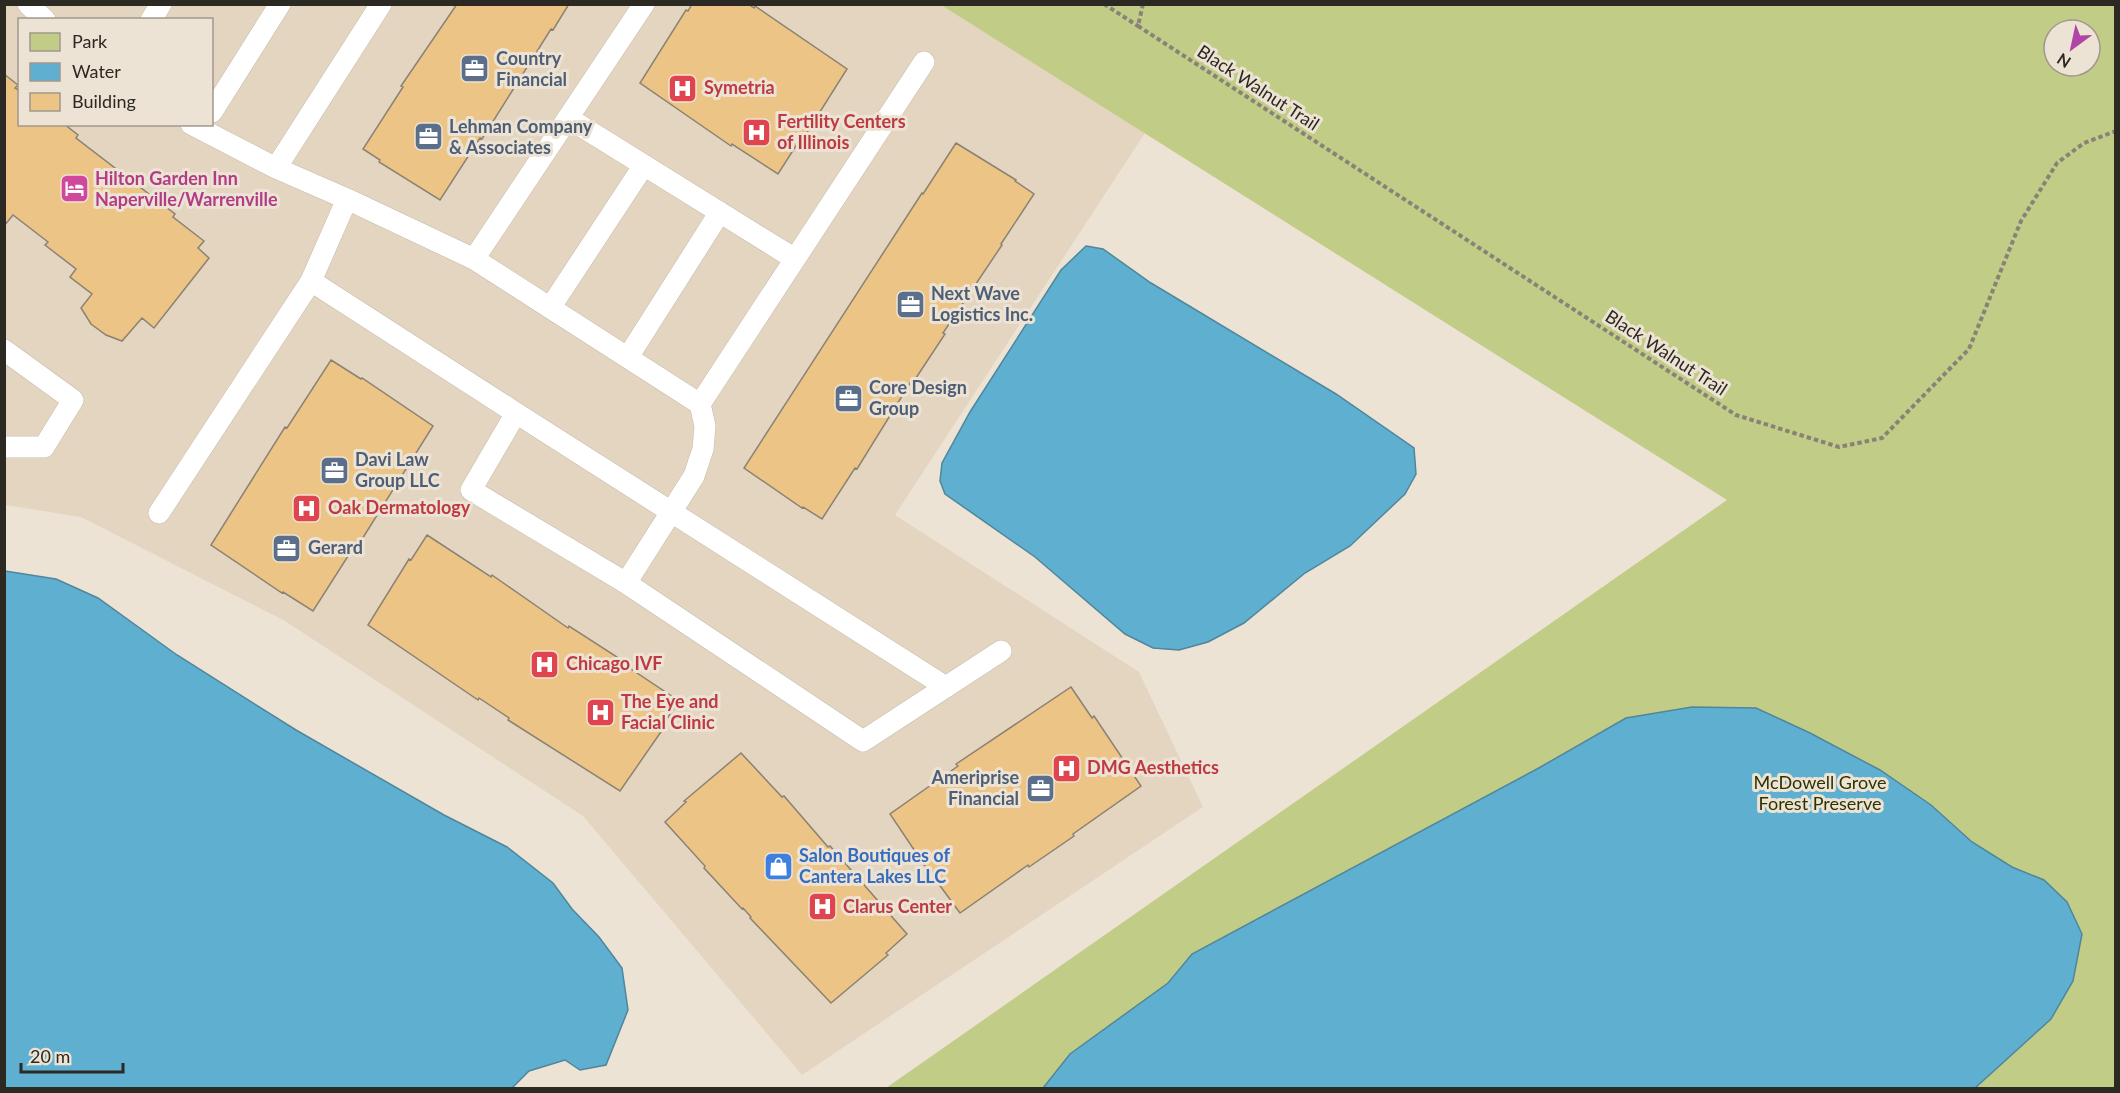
<svg xmlns="http://www.w3.org/2000/svg" width="2120" height="1093" viewBox="0 0 2120 1093" font-family="Lato,sans-serif">
	<style>
		.built { fill: #e4d5c0; fill-rule: evenodd }
		.green { fill: #c1cd87; fill-rule: evenodd }
		.water { fill: #5fafd0; stroke: #50869c; stroke-width: 1.5 }
		.building { fill: #ecc485; stroke: #8b8274; stroke-width: 1.5 }
		.lines { fill: none; stroke-linecap: round; stroke-linejoin: round }
		.service-casing { stroke: #c5bcad; stroke-width: 22 }
		.path { stroke: #898277; stroke-width: 4; stroke-dasharray: 4.5 3; stroke-linecap: butt }
		.service { stroke: #fff; stroke-width: 21 }
		.labels { text-anchor: middle; stroke-width: 6; stroke-linejoin: round; paint-order: stroke }
		.service-label { font-size: 18px; font-weight: bold; fill: #4e5e75; stroke: #ede3d4; text-anchor: start }
		.health-label { font-size: 18px; font-weight: bold; fill: #be3a42; stroke: #ede3d4; text-anchor: start }
		.street-label { font-size: 18px; fill: #2c2822; stroke: #ede3d4 }
		.hotel-label { font-size: 18px; font-weight: bold; fill: #b23c85; stroke: #ede3d4; text-anchor: start }
		.park-label { font-size: 18px; fill: #2d3300; stroke: #ede3d4 }
		.shop-label { font-size: 18px; font-weight: bold; fill: #366cbe; stroke: #ede3d4; text-anchor: start }
	</style>
	<rect width="100%" height="100%" fill="#ede3d4"/>
	<path class="built" d="M4,5H941L1145,133L895,515L1139,672L1203,807L802,1075L583,816L285,621L81,517L5,505ZM20,20H212V124H20Z"/>
	<path class="green" d="M941,5H2115V1088H886L1727,500ZM2054,30H2090V66H2054Z"/>
	<path class="water" d="M1086,246L1103,249L1151,283L1336,394L1414,448L1416,474L1405,494L1350,546L1305,573L1244,623L1208,642L1179,650L1153,648L1125,634L1035,557L945,494L940,481L942,463L970,412L1061,270Z
		M5,571L56,579L98,598L177,655L296,730L444,815L507,847L553,883L572,909L599,937L622,968L628,1010L606,1065L580,1070L565,1060L529,1071L512,1088H5Z
		M1692,707L1756,708L1810,733L1880,770L1931,805L1972,842L2012,867L2044,880L2067,902L2082,934L2073,981L2051,1019L1975,1088H1043L1070,1054L1168,983L1192,954L1537,769L1626,718Z"/>
	<path class="building" d="M457,4H569L553,30L551,29L482,139L480,138L440,200L379,162L380,160L363,149L403,87L401,86Z
		M692,4H748L754,8L755,6L847,69L801,142L799,141L778,174L732,144L731,146L640,83L686,10L688,11Z
		M4,74L18,85L15,88L20,91V124H64L78,135L76,138L175,214L173,217L204,241L198,248L209,258L154,328L142,318L122,341L106,335L91,324L81,308L92,294L70,277L76,269L45,245L48,242L13,215L4,226Z
		M956,143L1016,180L1015,181L1034,194L1001,244L1002,245L943,333L945,334L914,381L912,380L857,469L855,468L822,519L803,507L802,508L744,468L922,193L923,194Z
		M331,360L361,379L362,378L433,426L359,544L357,542L313,611L283,592L282,593L211,545L285,427L287,428Z
		M427,535L491,577L492,575L568,628L569,626L617,657L616,659L679,701L663,725L665,726L620,791L508,720L509,718L479,698L478,700L368,625L409,559L411,560Z
		M1071,687L1092,718L1094,716L1141,786L1073,834L1074,836L1029,867L1028,865L960,913L938,883L937,884L890,814L958,766L956,764Z
		M741,753L782,797L784,796L828,847L830,846L907,934L886,953L888,955L831,1003L750,918L751,917L743,908L742,909L704,868L705,866L665,822L686,802L684,801Z"/>
	<g class="lines">
		<defs>
			<path id="service" d="M28,4L45,20
				M151,20L161,4
				M212,112L280,4
				M568,118L795,259
				M191,124L276,168L347,199L474,259L700,404L705,426L703,449L694,476L626,583L863,741L1001,651
				M276,168L381,4
				M474,259L644,4
				M311,281L347,199
				M550,308L644,165
				M4,350L73,400L44,447H4
				M628,357L720,212
				M700,404L924,62
				M159,513L311,281L516,413
				M626,583L471,490L516,413L946,687"/>
		</defs>
		<use href="#service" class="service-casing"/>
		<path class="path" d="M1104,4L1138,26
			M1143,4L1138,26L1736,415L1839,447L1882,438L1969,349L2021,221L2057,163L2084,143L2116,131"/>
		<use href="#service" class="service"/>
	</g>
	<defs>
		<symbol id="office-square" viewBox="-11 -11 22 22"><rect x="-9" y="-9" width="18" height="18" rx="4" fill="#5c6f8a" stroke="#ede3d4"/><path d="M-6-3h4V-5.5h4V-3h4V5H-6ZM-1-4.5V-3h2v-1.5ZM-6 0V1H6V0Z" fill="#fff"/></symbol>
		<symbol id="hospital-square" viewBox="-11 -11 22 22"><rect x="-9" y="-9" width="18" height="18" rx="4" fill="#e0444e" stroke="#ede3d4"/><path d="M-5-5h3v3.5h4V-5h3V5h-3V1.5h-4V5h-3Z" fill="#fff"/></symbol>
		<symbol id="hotel-square" viewBox="-11 -11 22 22"><rect x="-9" y="-9" width="18" height="18" rx="4" fill="#d1479c" stroke="#ede3d4"/><path d="M-6-4.5h1.5V1H6V5H4.5V3h-9V5H-6ZM-4 0a1.8 1.8 0 1 1 3.6 0ZM.5 0V-2.5h3Q6-2.5 6 0Z" fill="#fff"/></symbol>
		<symbol id="shop-square" viewBox="-11 -11 22 22"><rect x="-9" y="-9" width="18" height="18" rx="4" fill="#3f7fe0" stroke="#ede3d4"/><path d="M-5-2.5h2.3a2.7 3.5 0 0 1 5.4 0H5L5.5 6h-11ZM-1.5-2.5h3a1.5 2.3 0 0 0-3 0Z" fill="#fff"/></symbol>
	</defs>
	<g fill-rule="evenodd">
		<use href="#office-square" x="458" y="52" width="33" height="33"/>
		<use href="#hospital-square" x="666" y="72" width="33" height="33"/>
		<use href="#hospital-square" x="740" y="116" width="33" height="33"/>
		<use href="#office-square" x="412" y="120" width="33" height="33"/>
		<use href="#hotel-square" x="58" y="172" width="33" height="33"/>
		<use href="#office-square" x="894" y="288" width="33" height="33"/>
		<use href="#office-square" x="832" y="382" width="33" height="33"/>
		<use href="#office-square" x="318" y="454" width="33" height="33"/>
		<use href="#hospital-square" x="290" y="492" width="33" height="33"/>
		<use href="#office-square" x="270" y="532" width="33" height="33"/>
		<use href="#hospital-square" x="528" y="648" width="33" height="33"/>
		<use href="#hospital-square" x="584" y="696" width="33" height="33"/>
		<use href="#hospital-square" x="1050" y="752" width="33" height="33"/>
		<use href="#office-square" x="1024" y="772" width="33" height="33"/>
		<use href="#shop-square" x="762" y="850" width="33" height="33"/>
		<use href="#hospital-square" x="806" y="890" width="33" height="33"/>
	</g>
	<g class="labels">
		<g class="service-label">
			<text x="496" y="65">Country<tspan x="496" dy="21">Financial</tspan></text>
			<text x="449" y="133">Lehman Company<tspan x="449" dy="21">&amp; Associates</tspan></text>
			<text x="931" y="300">Next Wave<tspan x="931" dy="21">Logistics Inc.</tspan></text>
			<text x="869" y="394">Core Design<tspan x="869" dy="21">Group</tspan></text>
			<text x="355" y="466">Davi Law<tspan x="355" dy="21">Group LLC</tspan></text>
			<text x="308" y="554">Gerard</text>
			<text x="1019" y="784" text-anchor="end">Ameriprise<tspan x="1019" dy="21">Financial</tspan></text>
		</g>
		<g class="health-label">
			<text x="704" y="94">Symetria</text>
			<text x="777" y="128">Fertility Centers<tspan x="777" dy="21">of Illinois</tspan></text>
			<text x="328" y="514">Oak Dermatology</text>
			<text x="566" y="670">Chicago IVF</text>
			<text x="621" y="708">The Eye and<tspan x="621" dy="21">Facial Clinic</tspan></text>
			<text x="1087" y="774">DMG Aesthetics</text>
			<text x="843" y="913">Clarus Center</text>
		</g>
		<g class="street-label">
			<text transform="translate(1258 88) rotate(33)" y="6">Black Walnut Trail</text>
			<text transform="translate(1666 353) rotate(33)" y="6">Black Walnut Trail</text>
		</g>
		<g class="hotel-label">
			<text x="95" y="185">Hilton Garden Inn<tspan x="95" dy="21">Naperville/Warrenville</tspan></text>
		</g>
		<g class="park-label">
			<text x="1820" y="789">McDowell Grove<tspan x="1820" dy="21">Forest Preserve</tspan></text>
		</g>
		<g class="shop-label">
			<text x="799" y="862">Salon Boutiques of<tspan x="799" dy="21">Cantera Lakes LLC</tspan></text>
		</g>
	</g>
	<rect width="2120" height="1093" fill="none" stroke="#2c2822" stroke-width="12"/>
	<rect x="18" y="18" width="195" height="108" fill="#ede3d4" stroke="#a0988d" stroke-width="1.5"/>
	<rect x="30" y="33" width="30" height="18" fill="#c1cd87" stroke="#a0988d" stroke-width="1.5"/>
	<text x="72" y="48" font-size="18" fill="#2c2822">Park</text>
	<rect x="30" y="63" width="30" height="18" fill="#5fafd0" stroke="#a0988d" stroke-width="1.5"/>
	<text x="72" y="78" font-size="18" fill="#2c2822">Water</text>
	<rect x="30" y="93" width="30" height="18" fill="#ecc485" stroke="#a0988d" stroke-width="1.5"/>
	<text x="72" y="108" font-size="18" fill="#2c2822">Building</text>
	<g transform="translate(2072 48) rotate(213)"><circle r="28" fill="#ede3d4" stroke="#a0988d" stroke-width="1.5"/>
	<path d="M0-4.5L10 22L0 15L-10 22Z" fill="#af45a7"/>
	<text y="-9" font-size="16" font-weight="bold" text-anchor="middle" fill="#2c2822">N</text>
	</g>
	<path d="M21 1063v9h102v-9" fill="none" stroke="#2c2822" stroke-width="3"/>
	<text x="30" y="1063" font-size="18" fill="#2c2822" stroke="#ede3d4" stroke-width="4.5" paint-order="stroke">20 m</text>
</svg>
